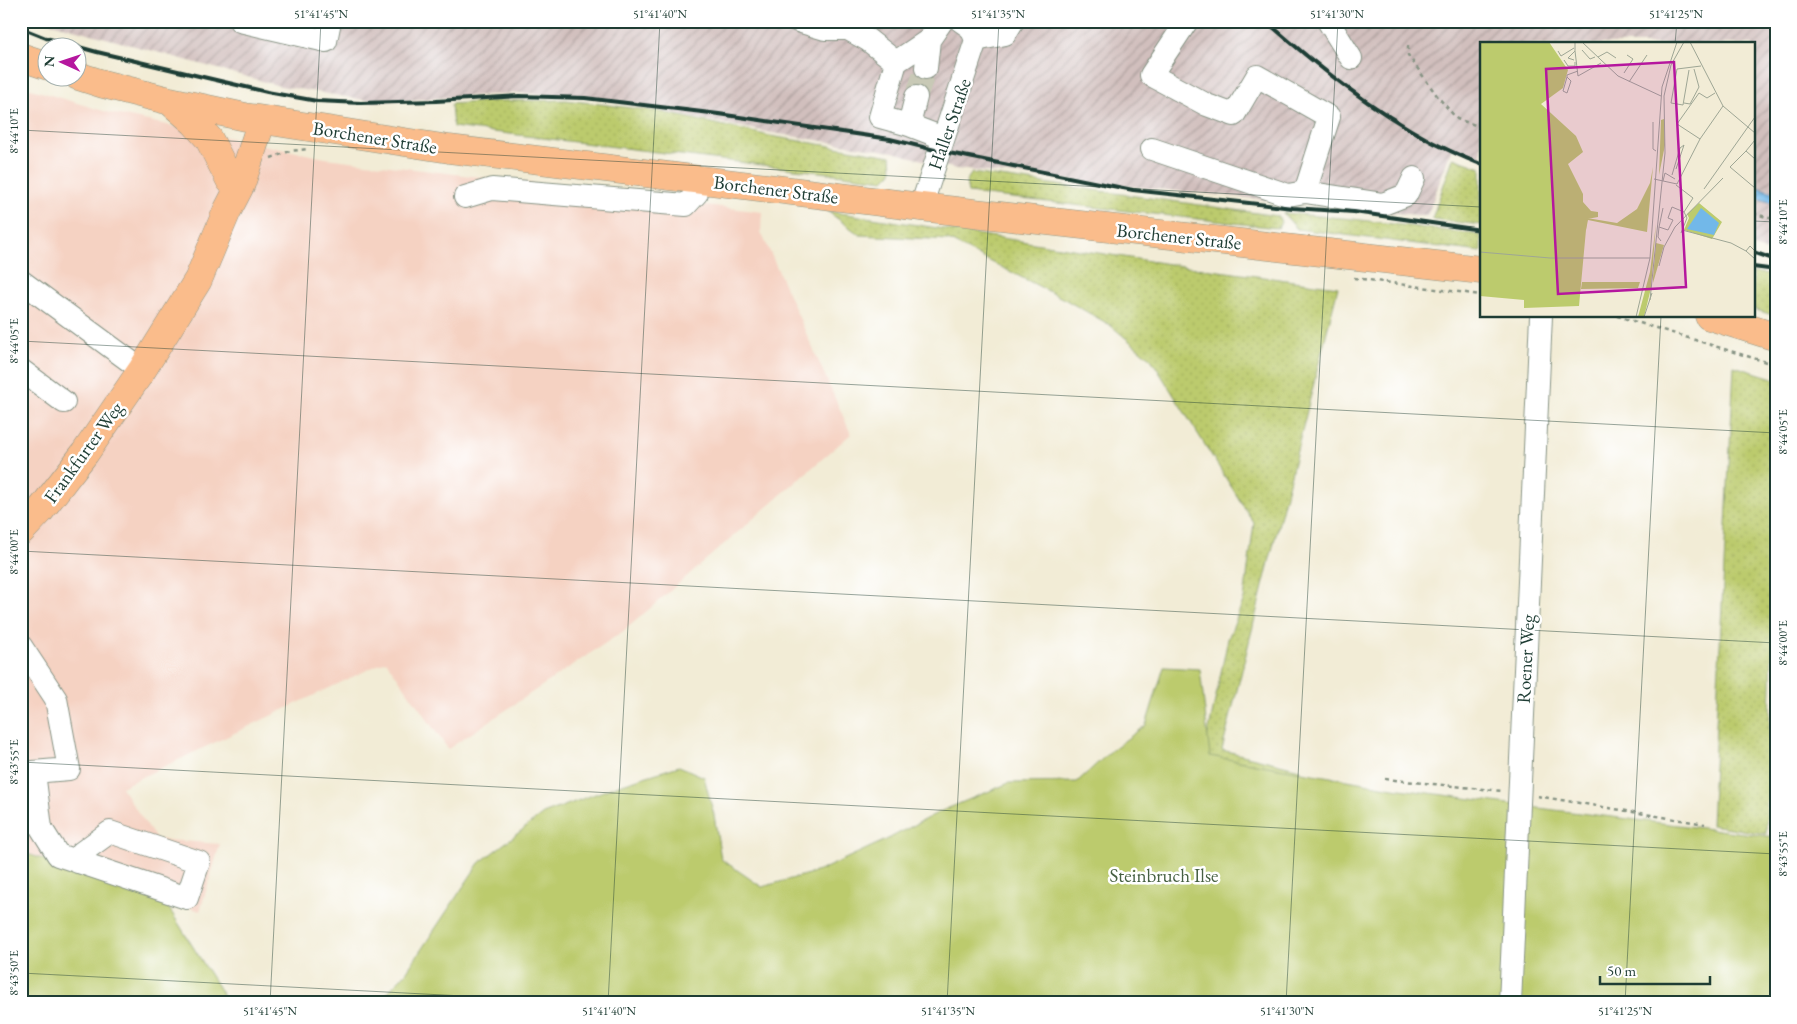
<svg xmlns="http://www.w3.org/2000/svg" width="1797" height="1024" viewBox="0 0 1797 1024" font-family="'EB Garamond',serif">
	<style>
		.built { fill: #f5d2c2 }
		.industrial { fill: url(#industrial-furrows) }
		.grass { fill: url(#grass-dots); stroke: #6e8450 }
		.park { fill: #bccb6d; stroke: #6e8450 }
		.water { fill: url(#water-waves); stroke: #487a8e }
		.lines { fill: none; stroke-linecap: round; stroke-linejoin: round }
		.minor-tunnel { stroke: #c8c9b6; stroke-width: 22; stroke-dasharray: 22 11; stroke-linecap: butt }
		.minor-casing { stroke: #889485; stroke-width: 24 }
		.major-casing { stroke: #889485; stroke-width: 29 }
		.path { stroke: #889485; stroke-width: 2.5; stroke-dasharray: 4 4; stroke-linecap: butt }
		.minor { stroke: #fff; stroke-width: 22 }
		.major { stroke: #fabc8b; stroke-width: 28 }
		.rail { stroke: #1f3d34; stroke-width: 4 }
		.ticks { fill: none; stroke: #1f3d34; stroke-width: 1; stroke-opacity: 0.45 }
		.labels { text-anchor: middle; stroke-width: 5; stroke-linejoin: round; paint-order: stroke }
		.street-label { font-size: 19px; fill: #1f3d34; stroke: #fff }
		.park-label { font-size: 19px; fill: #466042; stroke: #fff }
		.inset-road { fill: none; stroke: #9ea695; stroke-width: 1 }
		.view { fill: #b5179e; fill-opacity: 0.15; stroke: #b5179e; stroke-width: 2.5 }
		.inset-edge { fill: none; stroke: #1f3d34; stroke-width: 2.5 }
		.neatline { fill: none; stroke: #1f3d34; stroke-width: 2 }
		.ticks-label { font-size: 12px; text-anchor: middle; fill: #1f3d34 }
	</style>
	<defs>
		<pattern id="industrial-furrows" width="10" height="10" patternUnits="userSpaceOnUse" patternTransform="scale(1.25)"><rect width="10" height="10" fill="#d1bfbd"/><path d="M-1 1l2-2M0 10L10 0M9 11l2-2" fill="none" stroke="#a99c9a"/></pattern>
		<pattern id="grass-dots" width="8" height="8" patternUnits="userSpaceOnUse" patternTransform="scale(1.25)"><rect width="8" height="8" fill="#bccb6d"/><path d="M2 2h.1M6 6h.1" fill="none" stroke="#a1af5f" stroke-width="1.8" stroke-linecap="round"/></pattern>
		<pattern id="water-waves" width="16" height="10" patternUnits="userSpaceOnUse" patternTransform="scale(1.25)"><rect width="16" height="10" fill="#72b8e9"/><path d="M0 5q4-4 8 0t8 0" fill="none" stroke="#5d97be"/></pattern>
	</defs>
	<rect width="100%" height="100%" fill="#fff"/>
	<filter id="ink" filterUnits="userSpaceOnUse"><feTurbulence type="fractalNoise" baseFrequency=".02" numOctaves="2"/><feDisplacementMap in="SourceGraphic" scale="10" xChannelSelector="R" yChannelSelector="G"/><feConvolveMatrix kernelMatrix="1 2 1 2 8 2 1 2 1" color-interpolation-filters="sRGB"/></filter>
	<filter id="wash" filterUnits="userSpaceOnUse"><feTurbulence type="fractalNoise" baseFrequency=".0096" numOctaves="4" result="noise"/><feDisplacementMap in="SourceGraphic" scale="20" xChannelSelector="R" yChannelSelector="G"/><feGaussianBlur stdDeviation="1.12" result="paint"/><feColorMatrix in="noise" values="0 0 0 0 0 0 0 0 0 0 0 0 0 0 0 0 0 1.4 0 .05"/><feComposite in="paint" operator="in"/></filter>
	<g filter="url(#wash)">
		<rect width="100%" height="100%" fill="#f2ecd6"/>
		<path class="built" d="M21,86L110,113L325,158L762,212L761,232L851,434L625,630L448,749L386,661L121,787L156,839L220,844L200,911L21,851Z"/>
		<path class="industrial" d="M44,21H1776V254L1753,247V44H1481V157L1452,148L1427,216L956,169L893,152L772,133L586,96L517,93L377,102L280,86Z"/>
		<path class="grass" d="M566,100L657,111L770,136L891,156L892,172L884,180L453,127L451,104L494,101Z
			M1453,158L1481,168V225L1432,219Z
			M972,173L1278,216L1281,222L1278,228L968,193L966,181Z
			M827,211L1182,266L1338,287L1222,750L1300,769L1291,796L1193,805L1228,639L1244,599L1254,523L1151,359L1110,325L1066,300L948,240L860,235Z
			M1283,213L1353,219L1481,235V252L1297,229Z
			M1753,273L1776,274V316L1753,309Z
			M1734,366L1776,379V535L1766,834L1711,825Z"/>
		<path class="park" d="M1164,667L1200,669L1210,756L1393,788L1530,807L1776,837V1003H377L405,974L479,863L543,814L619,785L679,766L704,777L714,815L721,859L762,887L819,871L886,840L939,812L1009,783L1077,782L1113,749L1146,725Z
			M21,852L162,897L228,1003H21Z"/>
		<path class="water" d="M1753,186L1776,193V204L1753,197Z"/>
	</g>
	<g filter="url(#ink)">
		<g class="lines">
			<path class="minor-tunnel" d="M916,97L926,68"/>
			<defs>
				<path id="minor" d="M240,21L326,41L330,21
					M798,21L825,29H848
					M840,21L848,29L868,40L896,62
					M1187,21L1151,75L1207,105L1234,115L1257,76L1329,117L1305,192L1383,204L1406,195L1414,178
					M1328,21L1351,58
					M929,40L896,62L880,117L909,125L943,138
					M976,40L1005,34L1013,21
					M926,68L929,40L942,21
					M909,125L916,97
					M1152,149L1288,195L1305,192
					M465,197L492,189L686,205L697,193L699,179
					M921,207L976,40L971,28L961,21
					M21,281L142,370
					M21,370L64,402
					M21,646L56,699L69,769L21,773
					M34,772L41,828L58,855L187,898L199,862L110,832L81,853L78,862
					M1510,1003L1541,316"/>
				<path id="major" d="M21,57L48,66
					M78,76L103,84L170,101L245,117L449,149L921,207L1481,270
					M171,102L194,122L209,139L230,180
					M1709,316L1776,337
					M21,531L40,511L85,453L142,370L198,280L227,211L241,184L262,120"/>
			</defs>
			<use href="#minor" class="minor-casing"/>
			<use href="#major" class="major-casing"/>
			<path class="path" d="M1408,46V55L1438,97L1457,119L1481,127
				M271,158L290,151L309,149
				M1753,213L1776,220
				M1354,278L1481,295
				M1617,316L1776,365
				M1385,779L1502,791
				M1537,796L1705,824"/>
			<use href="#minor" class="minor"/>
			<use href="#major" class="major"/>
			<path class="rail" d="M1266,21C1318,67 1371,109 1432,142C1448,150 1464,158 1481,164
				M21,28L46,38L97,52L267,92L317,101L361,103L436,101L519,96L585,98L719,114L890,139L939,151L1133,190L1293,208L1354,212L1481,230
				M1753,252L1776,260
				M1753,267L1776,270"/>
		</g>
	</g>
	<path class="ticks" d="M1675,44L1677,21M21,130L1481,207M1753,221L1776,222M21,341L1776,433M21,551L1776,643M21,762L1776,854M21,973L597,1003M270,1003L321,21M608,1003L660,21M947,1003L999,21M1286,1003L1338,21M1625,1003L1661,316"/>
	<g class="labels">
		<g class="street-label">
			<text transform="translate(949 124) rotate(-71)" y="7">Haller Straße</text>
			<text transform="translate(375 137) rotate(9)" y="7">Borchener Straße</text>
			<text transform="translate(776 189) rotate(7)" y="7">Borchener Straße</text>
			<text transform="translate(1179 236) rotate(6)" y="7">Borchener Straße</text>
			<text transform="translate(83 452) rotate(-54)" y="7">Frankfurter Weg</text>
			<text transform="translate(1525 659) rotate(-87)" y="7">Roener Weg</text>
		</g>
		<g class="park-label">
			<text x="1164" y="882">Steinbruch Ilse</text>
		</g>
	</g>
	<g transform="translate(1480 42)">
		<rect width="275" height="275" fill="#f2ecd6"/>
		<path d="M184,77L185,103L179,133L181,78ZM173,125L167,190L108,178L106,188L103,187L101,175L137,181L157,167L170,141ZM219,161L242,180L232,197L204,188L209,176L207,172ZM176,182L171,246L164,275H158L170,230ZM176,201L184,203L173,241V236ZM102,240H160L158,246L101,247Z" fill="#bccb6d"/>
		<path d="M0,0H69L88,28L83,46L61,62L96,94L103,110L88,122L103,152V160L111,169L118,170V175L107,177L99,264L44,266V258L0,254Z" fill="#bccb6d"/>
		<path d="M221,166L239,181L234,193L207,187Z" fill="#72b8e9"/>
		<path class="inset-road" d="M102,0L138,34L181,54M210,0L243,64L275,91M102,8L110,17L115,15M78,9L81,14L94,6M95,9L98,34L121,21M118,15L127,10L136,16M84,18L88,24H95V20M94,18L88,16L95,9V0M209,28L203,63L191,61L197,27L221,24M144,31L153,17L147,13M87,35L91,39L87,51L83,49L87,35V33L98,29M149,40L167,13M204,61L210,62L219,45L214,27M173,80V107L176,109M220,97L197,82L219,51L227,56L235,51M275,98L266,109L275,117M266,109L250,125L275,146M192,133L200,106L204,103L196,127M174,137L197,142L220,97L243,64M183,139L185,131L195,137M196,143L213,156L204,170M224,147L275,75M179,185L183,166M202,188L251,201L266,209M201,191L207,176L204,170M181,199L178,195L179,185L188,188L193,178L188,176L192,165L204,170M275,209L270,204L266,209L275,217M0,210L70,216H170M179,224L184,205L195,185L243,136M170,258L185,111L184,54L191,23L204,0M156,275L170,216L182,45L197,0M164,275L172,251"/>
		<path class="view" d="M194,20L206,245L78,252L66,27Z"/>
		<rect width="275" height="275" class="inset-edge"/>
	</g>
	<rect width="1797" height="1024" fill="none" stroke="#fff" stroke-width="55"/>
	<g transform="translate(62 62) rotate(273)"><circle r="24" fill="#ffffff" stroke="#a5b1ae"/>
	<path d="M0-4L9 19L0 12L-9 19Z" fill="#b5179e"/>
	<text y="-8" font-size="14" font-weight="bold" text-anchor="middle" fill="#1f3d34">N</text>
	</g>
	<path d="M1600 976v8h110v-8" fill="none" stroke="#1f3d34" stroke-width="2.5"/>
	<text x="1607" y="976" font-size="15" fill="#1f3d34" stroke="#ffffff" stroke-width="4" paint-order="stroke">50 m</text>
	<rect x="28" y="28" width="1742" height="968" class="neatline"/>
	<g class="ticks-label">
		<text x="321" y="18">51°41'45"N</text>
		<text x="660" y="18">51°41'40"N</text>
		<text x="998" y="18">51°41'35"N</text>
		<text x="1337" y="18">51°41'30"N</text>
		<text x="1676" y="18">51°41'25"N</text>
		<text transform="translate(14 131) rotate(-90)" y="4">8°44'10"E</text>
		<text transform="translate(1783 222) rotate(-90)" y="4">8°44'10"E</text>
		<text transform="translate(14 341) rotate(-90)" y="4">8°44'05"E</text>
		<text transform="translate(1783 432) rotate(-90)" y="4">8°44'05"E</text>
		<text transform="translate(14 552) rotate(-90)" y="4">8°44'00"E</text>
		<text transform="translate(1783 643) rotate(-90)" y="4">8°44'00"E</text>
		<text transform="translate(14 762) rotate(-90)" y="4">8°43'55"E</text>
		<text transform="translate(1783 854) rotate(-90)" y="4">8°43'55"E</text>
		<text transform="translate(14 973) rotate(-90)" y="4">8°43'50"E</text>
		<text x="270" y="1015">51°41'45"N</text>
		<text x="609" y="1015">51°41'40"N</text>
		<text x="948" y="1015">51°41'35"N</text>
		<text x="1287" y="1015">51°41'30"N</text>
		<text x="1625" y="1015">51°41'25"N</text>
	</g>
</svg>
